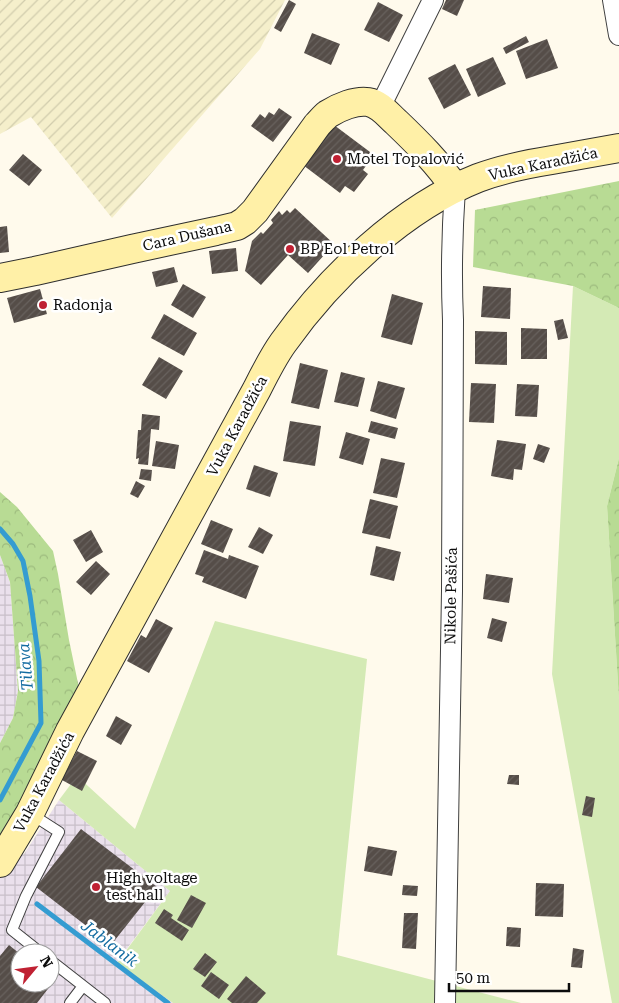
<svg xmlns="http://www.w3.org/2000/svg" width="619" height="1003" viewBox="0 0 619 1003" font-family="'Roboto Serif',serif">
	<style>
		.industrial { fill: url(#industrial-grid); fill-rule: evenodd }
		.farmland { fill: url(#farmland-furrows) }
		.grass { fill: #d4eab5 }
		.forest { fill: url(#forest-crowns) }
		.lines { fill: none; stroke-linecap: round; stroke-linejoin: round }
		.stream { stroke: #349cd1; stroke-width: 5 }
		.building { fill: url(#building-hatch) }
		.lane-casing { stroke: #3f3f3f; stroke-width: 12 }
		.street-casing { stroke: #3f3f3f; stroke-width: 22 }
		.secondary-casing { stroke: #2e2e2e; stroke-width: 30 }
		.lane { stroke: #fff; stroke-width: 10 }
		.street { stroke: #fff; stroke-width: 20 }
		.secondary { stroke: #fff0a7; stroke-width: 28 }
		.poi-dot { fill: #c02133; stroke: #fff; stroke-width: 2 }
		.labels { text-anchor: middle; stroke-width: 5; stroke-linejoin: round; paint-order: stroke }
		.poi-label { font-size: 15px; fill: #0c0c0c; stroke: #fff; text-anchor: start }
		.street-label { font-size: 15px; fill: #0c0c0c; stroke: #fff }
		.water-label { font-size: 16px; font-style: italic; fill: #136ca1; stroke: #fff }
	</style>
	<defs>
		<pattern id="industrial-grid" width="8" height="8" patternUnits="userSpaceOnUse" patternTransform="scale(1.25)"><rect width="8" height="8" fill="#eae0ec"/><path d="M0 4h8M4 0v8" fill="none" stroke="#c8bfc9"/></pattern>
		<pattern id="farmland-furrows" width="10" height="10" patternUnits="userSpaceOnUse" patternTransform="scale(1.25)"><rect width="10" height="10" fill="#f5efcb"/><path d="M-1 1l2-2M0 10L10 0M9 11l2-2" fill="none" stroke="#d1ccad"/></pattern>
		<pattern id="forest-crowns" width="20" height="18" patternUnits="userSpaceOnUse" patternTransform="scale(1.25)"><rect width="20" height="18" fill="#b8db94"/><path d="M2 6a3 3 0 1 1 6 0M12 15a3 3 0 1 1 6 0" fill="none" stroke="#9dbb7e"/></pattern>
		<pattern id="building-hatch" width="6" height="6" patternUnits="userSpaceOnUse" patternTransform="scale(1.25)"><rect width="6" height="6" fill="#554d48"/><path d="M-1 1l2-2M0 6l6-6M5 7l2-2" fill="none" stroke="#68625e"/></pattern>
	</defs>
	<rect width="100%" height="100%" fill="#fffaec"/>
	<path class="industrial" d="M0,555L10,582L18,691L13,718L0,743Z
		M59,800L170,891L117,962L173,1003H0V863L2,859L24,854ZM20,953H50V983H20Z"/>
	<path class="farmland" d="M0,0H285L260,49L112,218L31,117L0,134Z"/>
	<path class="grass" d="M573,286L619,308V458L607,506L619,700V1003H612L552,674Z
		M215,621L367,659L337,955L521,1003H173L117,963L170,891L59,800L77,776L135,829Z"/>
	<path class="forest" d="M619,181V308L573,286L473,267L475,210Z
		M619,458V700L607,506Z
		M0,492L17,507L53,551L58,574L69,640L79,688L0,842V743L13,718L18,691L10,582L0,555Z"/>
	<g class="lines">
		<path class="stream" d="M0,529L13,544L23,561L30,596L39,661L41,723L0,800
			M37,904L168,1003"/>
	</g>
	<path class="building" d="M289,0L296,4L281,32L274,28Z
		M446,0H464L457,16L442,9Z
		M378,2L403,15L389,42L364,30Z
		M312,33L340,44L331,65L304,53Z
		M526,36L529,42L506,54L503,48Z
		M547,39L558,68L526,79L516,51Z
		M493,57L506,84L478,97L466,69Z
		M455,64L471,95L444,109L428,78Z
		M279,108L292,117L273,142L251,126L260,114L265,118L269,112L274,115Z
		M330,122L374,155L363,170L368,174L354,192L345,186L340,193L299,162Z
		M23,154L42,170L29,186L9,170Z
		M295,208L334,244L308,273L288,255L261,285L245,271L252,241L261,232L263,234L273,223L271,220L279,211L282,215L287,210L290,213Z
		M7,226L9,252L0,253V227Z
		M236,248L238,271L212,274L209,251Z
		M174,267L178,282L156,287L152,272Z
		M183,284L206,297L193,318L171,305Z
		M483,286L511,288L510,319L481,317Z
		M40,289L47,314L14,323L7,298Z
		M392,294L423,303L412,345L381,337Z
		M164,314L197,333L184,356L151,338Z
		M563,319L568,338L558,340L554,321Z
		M521,328L547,329V359H521Z
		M475,331L507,332V365L475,364Z
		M159,357L183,371L166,399L142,385Z
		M300,363L328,370L319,409L291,403Z
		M341,372L365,378L358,407L334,402Z
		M378,381L405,388L396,419L370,411Z
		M471,383L496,384L494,423L469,422Z
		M517,384L539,385L537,417L515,416Z
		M142,414L160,416L159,430L151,429L148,465L138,464L139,458L136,459L138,430H141Z
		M290,421L321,426L315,466L283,461Z
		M371,421L398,428L395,439L368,432Z
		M346,432L370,439L363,465L339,458Z
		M497,440L526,444L522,470L514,469L513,480L491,476Z
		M156,441L179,445L175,469L152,466Z
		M538,444L550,448L544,463L533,459Z
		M381,458L405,463L397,498L373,493Z
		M254,465L278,473L270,497L246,489Z
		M141,469L152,470L151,481L139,479Z
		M136,481L145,486L138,498L130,494Z
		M370,499L398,506L390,539L362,533Z
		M211,520L233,529L223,553L201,544Z
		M259,527L273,535L263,554L248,547Z
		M91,530L103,552L86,562L73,540Z
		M376,546L401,552L394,581L370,575Z
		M204,550L228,559L229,555L259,566L246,599L202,582L204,577L195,574Z
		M96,561L110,574L91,595L76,582Z
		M486,574L513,578L509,603L483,599Z
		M492,618L507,622L502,642L487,638Z
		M156,619L173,628L149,673L127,661L141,635L146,638Z
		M116,716L132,725L121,745L106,736Z
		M77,751L97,761L82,791L62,780Z
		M509,775H519V785L507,784Z
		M586,796L595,798L592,817L582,815Z
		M81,829L157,887L111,945L36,887Z
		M368,846L397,851L392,876L364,871Z
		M536,883L564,884L563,917L535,916Z
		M403,885L418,886L417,896L402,895Z
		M191,895L206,903L192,928L177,920Z
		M164,909L173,915L171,918L189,930L182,941L155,923Z
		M404,913H418L416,949L402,948Z
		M507,927L521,928L520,947L506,946Z
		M9,945L20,954V983H50V978L54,981L37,1003H0V956Z
		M573,948L584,950L582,968L571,967Z
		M205,953L217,962L205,977L193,969Z
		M211,972L229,985L219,999L201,986Z
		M246,976L266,993L257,1003H232L227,999Z"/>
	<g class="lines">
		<defs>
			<path id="lane" d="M31,814L59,832L26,896L12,930L41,953
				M50,960L105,1003
				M70,1003L83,986"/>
			<path id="street" d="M613,0L619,35
				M380,107L433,0
				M445,1003L452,591L453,320C451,276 452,232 455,188"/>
			<path id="secondary" d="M0,278L35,271L132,249L216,231L237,226L245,221L255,211L317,125C321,121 324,117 328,114C339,107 356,100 368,102C380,104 388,115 396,122C418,143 438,163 455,188
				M0,863L30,813L70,731L257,389C265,373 273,357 283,343C330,277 402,208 478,178C502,169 527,164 552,160C574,156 597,152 619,148"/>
		</defs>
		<use href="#lane" class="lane-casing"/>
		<use href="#street" class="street-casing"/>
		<use href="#secondary" class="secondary-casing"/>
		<use href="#lane" class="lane"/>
		<use href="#street" class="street"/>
		<use href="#secondary" class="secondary"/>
	</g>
	<g class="poi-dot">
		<circle cx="337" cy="159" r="5"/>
		<circle cx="290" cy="249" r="5"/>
		<circle cx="43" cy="305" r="5"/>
		<circle cx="96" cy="887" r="5"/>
	</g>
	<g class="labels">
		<g class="poi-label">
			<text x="347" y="164">Motel Topalović</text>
			<text x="300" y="254">BP Eol Petrol</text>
			<text x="53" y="310">Radonja</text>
			<text x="106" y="883">High voltage<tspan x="106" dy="17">test hall</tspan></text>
		</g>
		<g class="street-label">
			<text transform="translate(543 164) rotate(-12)" y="5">Vuka Karadžića</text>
			<text transform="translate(187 236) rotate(-13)" y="5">Cara Dušana</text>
			<text transform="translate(237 426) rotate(-62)" y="5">Vuka Karadžića</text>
			<text transform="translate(451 596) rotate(-89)" y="5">Nikole Pašića</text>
			<text transform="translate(44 782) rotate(-62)" y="5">Vuka Karadžića</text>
		</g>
		<g class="water-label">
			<text transform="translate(25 667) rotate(-95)" y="6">Tilava</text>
			<text transform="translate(110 943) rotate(37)" y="6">Jablanik</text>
		</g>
	</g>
	<g transform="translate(35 968) rotate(61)"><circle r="24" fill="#ffffff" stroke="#9e9e9e"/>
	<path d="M0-4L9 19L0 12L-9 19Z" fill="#c02133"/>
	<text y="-8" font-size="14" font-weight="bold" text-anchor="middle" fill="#0c0c0c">N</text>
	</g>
	<path d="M449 983v8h120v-8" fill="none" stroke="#0c0c0c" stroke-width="2.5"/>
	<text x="456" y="983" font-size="15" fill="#0c0c0c" stroke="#ffffff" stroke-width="4" paint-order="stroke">50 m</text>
</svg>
